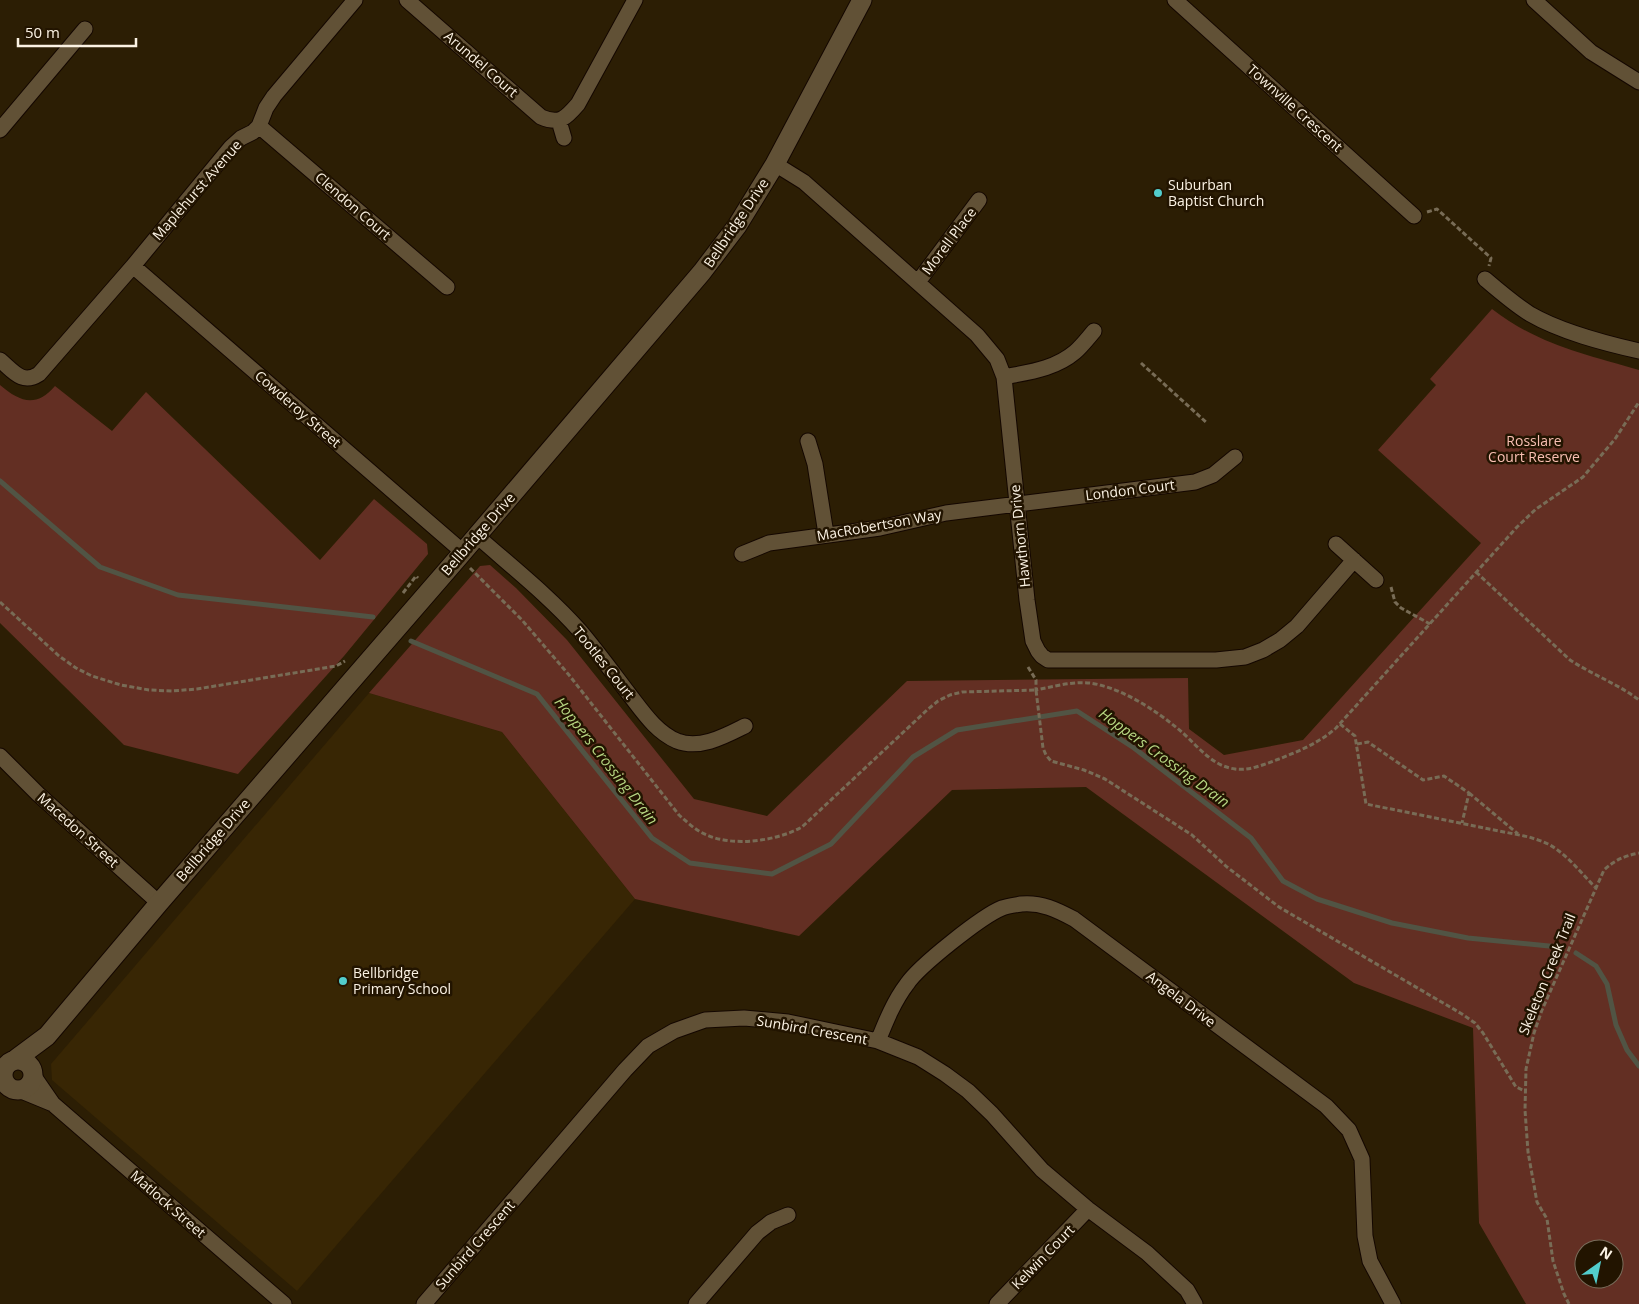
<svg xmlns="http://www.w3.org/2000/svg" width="1639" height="1304" viewBox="0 0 1639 1304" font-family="'Open Sans',sans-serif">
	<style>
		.built { fill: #382604 }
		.green { fill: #632f23; fill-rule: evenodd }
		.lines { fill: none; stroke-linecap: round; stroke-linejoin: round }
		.stream { stroke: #515444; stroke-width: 5 }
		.minor-casing { stroke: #140700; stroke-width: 17 }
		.tertiary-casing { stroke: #140700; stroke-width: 21 }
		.path { stroke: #786c56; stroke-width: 3; stroke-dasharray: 5 2.5; stroke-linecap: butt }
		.minor { stroke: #615136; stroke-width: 15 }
		.tertiary { stroke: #615136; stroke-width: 19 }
		.poi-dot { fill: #52cdcc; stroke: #221400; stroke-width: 2 }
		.labels { text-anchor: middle; stroke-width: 5; stroke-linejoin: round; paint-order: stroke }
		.street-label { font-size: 14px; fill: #fbf2e3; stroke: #221400 }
		.poi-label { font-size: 14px; fill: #fbf2e3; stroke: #221400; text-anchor: start }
		.park-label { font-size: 14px; fill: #f9bfb2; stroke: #221400 }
		.water-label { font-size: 15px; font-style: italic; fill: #b7d782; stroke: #221400 }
	</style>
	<rect width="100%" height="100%" fill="#2c1e04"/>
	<path class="built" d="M369,693L502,732L635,899L297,1291L52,1080L51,1064Z"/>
	<path class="green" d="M1492,309C1539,345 1584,354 1639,370V1304H1526L1479,1223L1473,1028L1354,983L1086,787L952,790L799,936L635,899L502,732L369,693L480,566L490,565L516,588L567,640L694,799L767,816L907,681L1188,678L1189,729L1224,755L1303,740L1481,543L1378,450L1436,385L1430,379ZM1584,1249H1614V1279H1584Z
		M0,385C20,402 36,408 55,386L112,431L146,392L320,560L374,499L427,544L428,554L344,656L238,774L124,745L0,623Z"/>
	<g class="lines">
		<path class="stream" d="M0,481L100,567L178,595L373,617
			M411,641L537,694L652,838L690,863L772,874L831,844L913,757L957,730L1077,711L1134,748L1251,838L1283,881L1317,899L1392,923L1468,938L1559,947
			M1576,953L1596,966L1607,984L1616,1025L1627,1050L1639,1066"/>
		<defs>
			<path id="minor" d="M407,0L541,117C560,125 566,118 578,104L635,0
				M1175,0L1414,216
				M1534,0L1591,52L1639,82
				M559,121L564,138
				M259,126L447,287
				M0,130L85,29
				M775,164L804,182L977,335L997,359L1004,377L1027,600L1033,641L1038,651L1042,656L1048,660H1216L1245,657L1263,650L1280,640L1297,626L1354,560
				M133,266L463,552
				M1485,279C1499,291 1514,304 1530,314C1561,332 1604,343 1639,351
				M918,282L979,200
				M0,360C13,371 22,385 39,374L133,266L231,147L241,138L253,132L259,126L266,108L274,96L355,0
				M1004,377C1029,372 1055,369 1075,352C1082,346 1088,338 1094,331
				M808,441L815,464L826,534
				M477,536C512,567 549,596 580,631C597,651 613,673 629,694C643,712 656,732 677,741C700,750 725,736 745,726
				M1336,544L1376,580
				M742,554L769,543L880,528L946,513L1195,482L1213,475L1235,457
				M0,756L38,794L159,903
				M878,1041C886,1021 894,1001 907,984C919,966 982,916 1002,908C1007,906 1015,905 1021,904C1041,902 1057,910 1074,919L1326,1106L1349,1130L1362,1159L1365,1236L1370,1261L1393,1304
				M33,1075L53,1104L284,1304
				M19,1090L53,1104
				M424,1304L625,1070L648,1046L674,1031L705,1020L744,1018L788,1022L878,1041L918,1057L945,1074L968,1091L992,1114L1042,1170L1088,1209L1147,1253L1187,1290L1195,1304
				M696,1304L757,1233L771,1222L788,1215
				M997,1304L1088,1209"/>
			<path id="tertiary" d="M16,1059L47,1036L159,903L463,552L702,272L737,226L775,164L862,0
				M3 1075a15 15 0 1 1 30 0a15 15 0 1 1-30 0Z"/>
		</defs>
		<use href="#minor" class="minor-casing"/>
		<use href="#tertiary" class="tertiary-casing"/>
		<path class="path" d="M1427,212L1437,209L1491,258L1489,266
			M1141,363L1207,423
			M470,568L522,620L569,675L679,815C687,822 696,831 707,835C733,847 777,841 802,827L927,710L938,701L950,695L962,692L1036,690L1043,748L1046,755L1051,761L1084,770L1105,779L1175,824L1192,835L1227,867L1279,907L1462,1014L1475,1023L1483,1033L1516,1087L1525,1091
			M1476,572L1570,660C1593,675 1618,684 1639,700
			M1391,587L1395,602L1401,608L1430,624
			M403,593L416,576L418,578
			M0,602L59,656L76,668L92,676L121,685L149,690L172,691L197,689L336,666L345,661
			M1028,667L1036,680V690C1057,686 1079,679 1100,685C1127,692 1155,710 1177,728C1195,742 1210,766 1235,769C1250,771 1265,764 1279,759C1299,751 1319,743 1336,728L1517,527L1536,509L1583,477L1615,439L1639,402
			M1340,724L1355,736L1366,804L1529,837C1535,839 1542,841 1548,844C1567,854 1580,872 1595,887
			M1357,744L1368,742L1423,780L1444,776L1469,793L1462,823
			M1469,793L1518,834
			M1569,1304L1564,1294L1553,1261L1547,1219L1537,1202L1528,1152L1525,1110L1526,1069L1534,1033L1542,1010L1604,870C1615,860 1624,856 1639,853"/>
		<use href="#minor" class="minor"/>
		<use href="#tertiary" class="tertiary"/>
	</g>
	<g class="poi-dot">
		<circle cx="1158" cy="193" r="5"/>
		<circle cx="343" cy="981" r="5"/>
	</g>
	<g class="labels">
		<g class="street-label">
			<text transform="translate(481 64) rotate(41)" y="5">Arundel Court</text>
			<text transform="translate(1295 108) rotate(42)" y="5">Townville Crescent</text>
			<text transform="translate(197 190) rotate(-49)" y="5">Maplehurst Avenue</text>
			<text transform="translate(353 206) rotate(41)" y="5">Clendon Court</text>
			<text transform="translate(736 223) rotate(-56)" y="5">Bellbridge Drive</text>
			<text transform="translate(949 241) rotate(-53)" y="5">Morell Place</text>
			<text transform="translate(298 409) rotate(41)" y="5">Cowderoy Street</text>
			<text transform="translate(1130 490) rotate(-7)" y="5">London Court</text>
			<text transform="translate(879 525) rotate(-10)" y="5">MacRobertson Way</text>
			<text transform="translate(478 534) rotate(-49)" y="5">Bellbridge Drive</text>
			<text transform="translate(1020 536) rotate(-96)" y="5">Hawthorn Drive</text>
			<text transform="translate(604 663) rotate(51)" y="5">Tootles Court</text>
			<text transform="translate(78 830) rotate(42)" y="5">Macedon Street</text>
			<text transform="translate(213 840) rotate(-49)" y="5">Bellbridge Drive</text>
			<text transform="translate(1547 974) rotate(-68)" y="5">Skeleton Creek Trail</text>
			<text transform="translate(1181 999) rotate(37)" y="5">Angela Drive</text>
			<text transform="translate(812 1030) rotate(10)" y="5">Sunbird Crescent</text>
			<text transform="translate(168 1204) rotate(41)" y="5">Matlock Street</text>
			<text transform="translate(475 1245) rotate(-49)" y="5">Sunbird Crescent</text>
			<text transform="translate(1043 1257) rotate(-46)" y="5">Kelwin Court</text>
		</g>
		<g class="poi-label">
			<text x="1168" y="190">Suburban<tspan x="1168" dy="16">Baptist Church</tspan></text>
			<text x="353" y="978">Bellbridge<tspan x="353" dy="16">Primary School</tspan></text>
		</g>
		<g class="park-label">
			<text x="1534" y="446">Rosslare<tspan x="1534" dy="16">Court Reserve</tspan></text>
		</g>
		<g class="water-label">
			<text transform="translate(1164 758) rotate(36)" y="5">Hoppers Crossing Drain</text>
			<text transform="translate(606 761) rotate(52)" y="5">Hoppers Crossing Drain</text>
		</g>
	</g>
	<g transform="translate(1599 1264) rotate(33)"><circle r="24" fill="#221400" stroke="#796d5b"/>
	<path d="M0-4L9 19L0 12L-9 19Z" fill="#52cdcc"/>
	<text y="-8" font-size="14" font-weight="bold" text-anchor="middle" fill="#fbf2e3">N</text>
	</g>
	<path d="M18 38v8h118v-8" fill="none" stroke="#fbf2e3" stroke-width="2.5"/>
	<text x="25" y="38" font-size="15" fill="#fbf2e3" stroke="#221400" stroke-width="4" paint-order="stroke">50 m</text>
</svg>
